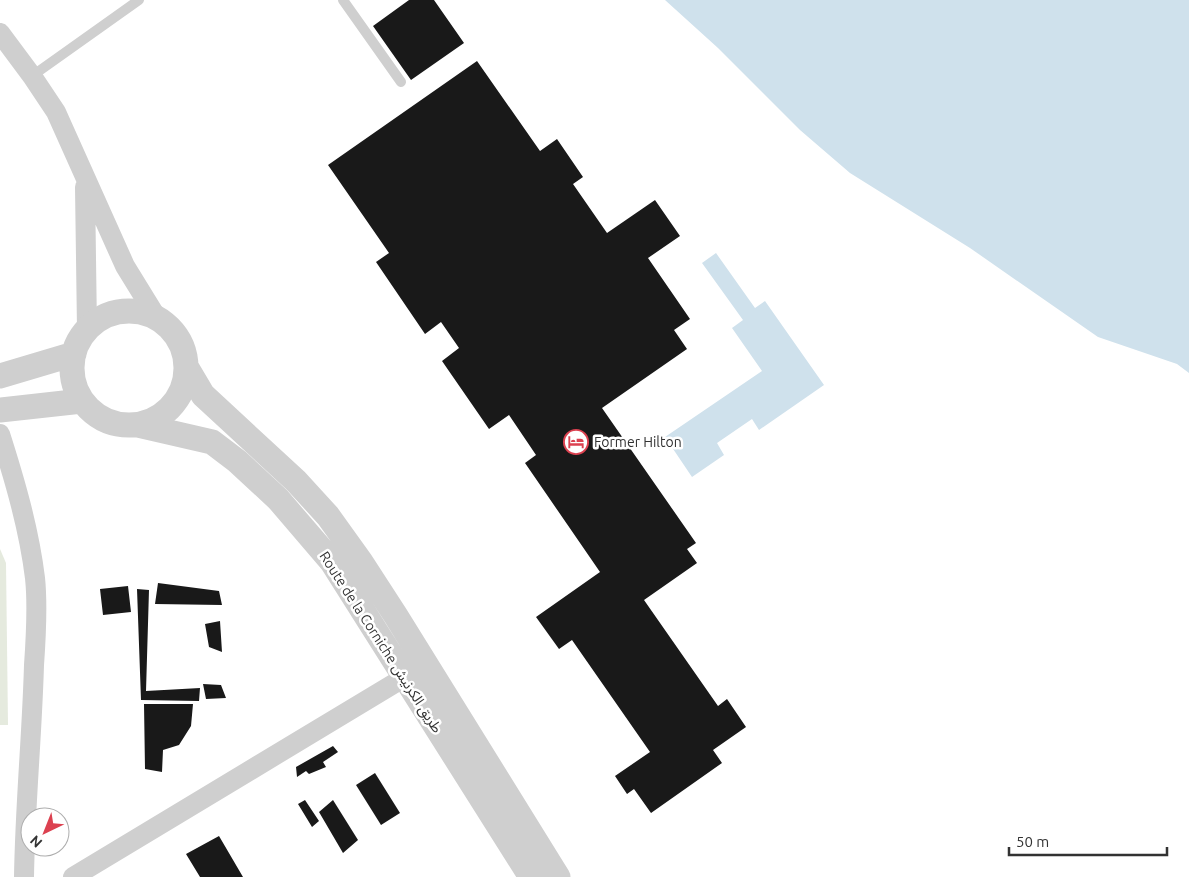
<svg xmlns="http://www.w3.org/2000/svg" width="1189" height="877" viewBox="0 0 1189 877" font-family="Ubuntu,'Noto Sans Arabic',sans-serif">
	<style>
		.green { fill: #e5eade }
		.water { fill: #cfe1ec }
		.building { fill: #191919 }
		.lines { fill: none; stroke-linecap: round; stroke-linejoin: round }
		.service { stroke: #cfcfcf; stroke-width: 10 }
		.minor { stroke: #cfcfcf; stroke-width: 20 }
		.tertiary { stroke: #cfcfcf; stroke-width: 25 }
		.labels { text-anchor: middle; stroke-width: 5; stroke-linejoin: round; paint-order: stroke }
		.poi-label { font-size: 14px; fill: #323232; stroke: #fff; text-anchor: start }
		.street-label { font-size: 14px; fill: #323232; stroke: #fff }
	</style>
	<rect width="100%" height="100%" fill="#fff"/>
	<path class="green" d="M0,549L6,563L8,725H0Z"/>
	<path class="water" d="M665,0H1189V373L1177,364L1098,337L970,248L850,173L800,130L718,48Z
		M716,253L755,308L765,301L824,385L759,430L752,419L717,443L724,455L692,477L665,437L762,371L732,328L743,320L702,263Z"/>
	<path class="building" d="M409,0H434L464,43L411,80L373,26Z
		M477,61L540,151L557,139L583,177L573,184L607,233L655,200L680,236L648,258L690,319L674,330L687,349L602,408L696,543L687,549L697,563L644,600L718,706L727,699L746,727L713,750L722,763L651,813L634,789L627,794L615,776L650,752L572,640L559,649L536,617L600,572L525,463L536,455L509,415L489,429L442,361L459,348L441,322L425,334L376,262L389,253L328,165Z
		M158,583L219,591L222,605L155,604Z
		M128,586L131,612L103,615L100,589Z
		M137,589L149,590L146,691L200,688L199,701L141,700Z
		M220,621L222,652L209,647L205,624Z
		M203,684L221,685L226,698L206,699Z
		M144,704H193L191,726L179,745L163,750L162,772L145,769Z
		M333,746L338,752L323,762L326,767L309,774L306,771L297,777L296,767Z
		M375,773L400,813L381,825L356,785Z
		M305,800L319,821L312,827L298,804Z
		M333,800L358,840L343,853L319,812Z
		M219,836L243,877H200L186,854Z"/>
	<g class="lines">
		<path class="service" d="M343,0L401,82
			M32,76L139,0"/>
		<path class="minor" d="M0,33L32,76L56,112L125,266L157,318
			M85,187L87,329
			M0,434C15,481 29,529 35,578C38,606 36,637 34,665C32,736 25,806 24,877
			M73,877L405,677"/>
		<path class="tertiary" d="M72 368a57 57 0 1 1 114 0a57 57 0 1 1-114 0Z
			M187,368L203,395L296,481L328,516L361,562L396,616L558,877
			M0,376L74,354
			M0,410L82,401
			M138,425L212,442L237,461L278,499L332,562L531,877"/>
	</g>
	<defs>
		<symbol id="hotel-ring" viewBox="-11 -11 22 22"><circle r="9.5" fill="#fff" stroke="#dc4150" stroke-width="1.5"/><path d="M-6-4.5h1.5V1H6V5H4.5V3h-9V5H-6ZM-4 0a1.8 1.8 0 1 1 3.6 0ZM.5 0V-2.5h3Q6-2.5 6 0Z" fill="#dc4150"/></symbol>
	</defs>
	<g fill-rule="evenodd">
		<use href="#hotel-ring" x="562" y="428" width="28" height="28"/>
	</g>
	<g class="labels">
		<g class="poi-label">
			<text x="594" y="447">Former Hilton</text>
		</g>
		<g class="street-label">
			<text transform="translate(381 642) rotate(57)" y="5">Route de la Corniche طريق الكرنيش</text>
		</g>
	</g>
	<g transform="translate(45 832) rotate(223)"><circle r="24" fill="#ffffff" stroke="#adadad"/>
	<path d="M0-4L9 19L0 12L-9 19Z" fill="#dc4150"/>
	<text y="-8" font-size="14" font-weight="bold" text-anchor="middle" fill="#323232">N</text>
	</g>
	<path d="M1009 847v8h158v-8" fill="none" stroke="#323232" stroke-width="2.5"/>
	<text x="1016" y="847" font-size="15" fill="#323232" stroke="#ffffff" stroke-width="4" paint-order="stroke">50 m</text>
</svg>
